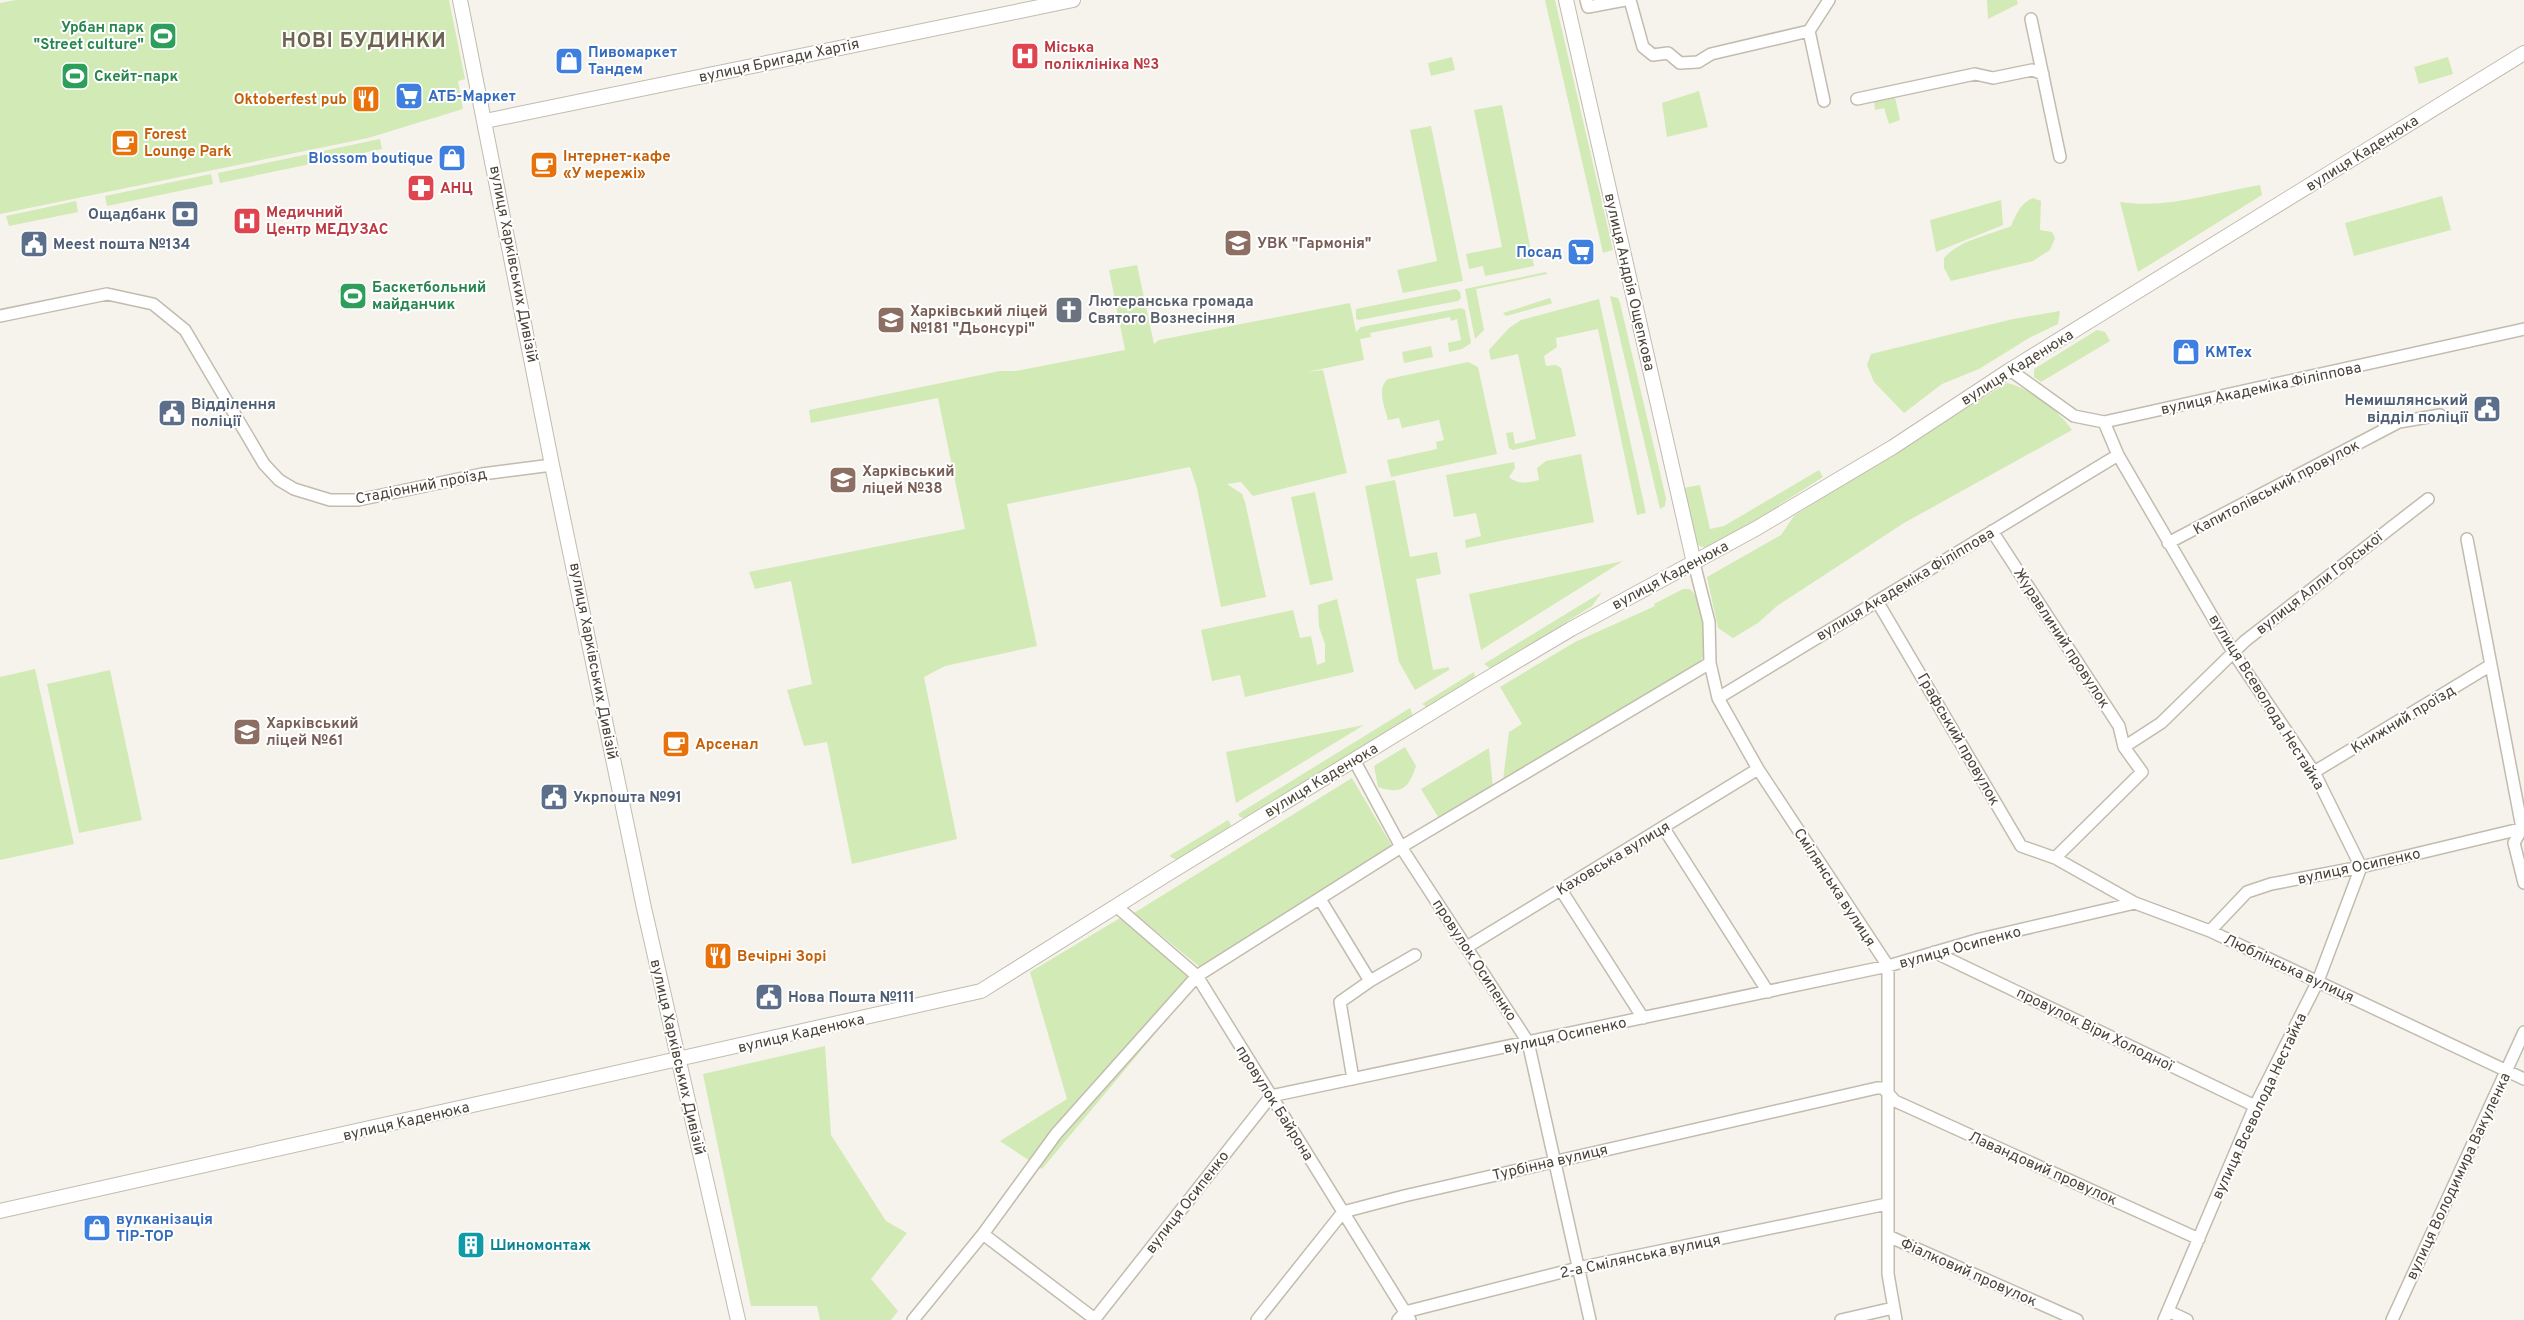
<svg xmlns="http://www.w3.org/2000/svg" width="2524" height="1320" viewBox="0 0 2524 1320" font-family="Overpass,sans-serif">
	<style>
		.green { fill: #d2eab5 }
		.lines { fill: none; stroke-linecap: round; stroke-linejoin: round }
		.minor-casing { stroke: #c2bbae; stroke-width: 14 }
		.tertiary-casing { stroke: #c2bbae; stroke-width: 16 }
		.minor { stroke: #fff; stroke-width: 11 }
		.tertiary { stroke: #fff; stroke-width: 14 }
		.labels { text-anchor: middle; stroke-width: 4; stroke-linejoin: round; paint-order: stroke }
		.leisure-label { font-size: 15px; font-weight: bold; fill: #27864d; stroke: #fff; text-anchor: start }
		.health-label { font-size: 15px; font-weight: bold; fill: #be3a42; stroke: #fff; text-anchor: start }
		.shop-label { font-size: 15px; font-weight: bold; fill: #366cbe; stroke: #fff; text-anchor: start }
		.street-label { font-size: 15px; fill: #4b4439; stroke: #fff }
		.food-label { font-size: 15px; font-weight: bold; fill: #c56008; stroke: #fff; text-anchor: start }
		.service-label { font-size: 15px; font-weight: bold; fill: #4e5e75; stroke: #fff; text-anchor: start }
		.education-label { font-size: 15px; font-weight: bold; fill: #785e54; stroke: #fff; text-anchor: start }
		.worship-label { font-size: 15px; font-weight: bold; fill: #5b616d; stroke: #fff; text-anchor: start }
		.culture-label { font-size: 15px; font-weight: bold; fill: #0d838f; stroke: #fff; text-anchor: start }
		.district-label { font-size: 20px; font-weight: bold; letter-spacing: 1px; fill: #6e6250; stroke: #fff }
	</style>
	<rect width="100%" height="100%" fill="#f6f3ec"/>
	<path class="green" d="M16,0H449L465,79L458,81L463,109L368,138L0,214V3Z
		M1545,0H1555L1613,250L1603,253Z
		M1987,0H2017L2018,4L1988,19Z
		M1452,57L1455,70L1431,76L1428,63Z
		M2448,57L2453,74L2419,84L2414,67Z
		M1699,91L1708,127L1667,137L1662,103Z
		M1895,97L1900,120L1889,124L1884,108L1875,110L1874,101Z
		M1502,105L1534,266L1485,276L1483,266L1469,269L1466,254L1502,247L1474,110Z
		M1431,126L1463,281L1403,293L1397,270L1437,261L1410,130Z
		M380,139L382,149L220,183L218,173Z
		M211,174L213,184L107,206L105,196Z
		M2260,185L2262,195L2138,272L2120,202C2168,209 2213,193 2260,185Z
		M2442,196L2451,230L2354,256L2345,223Z
		M2033,198L2041,201L2040,230L2052,232L2055,238L2050,250L2033,261L1951,281L1944,268V258C1961,239 1988,236 2011,226C2016,215 2020,203 2033,198Z
		M2001,200L2003,225L1936,252L1930,220Z
		M76,201L78,212L9,226L6,216Z
		M1137,265L1154,344L1159,340L1350,303L1356,332L1361,327L1461,308L1465,310L1471,343L1462,349L1449,352L1448,343L1461,340L1457,319L1451,321L1450,317L1370,333L1371,337L1360,339L1364,360L1307,372L1323,370L1347,473L1253,496L1241,482L1227,484L1242,494L1245,502L1266,597L1221,607L1197,488L1190,467L1007,504L1037,646L945,666L924,677L957,839L852,864L827,742L804,746L787,690L812,684L791,581L755,589L749,572L965,529L938,398L811,423L809,410L1000,371H1016L1125,350L1109,270Z
		M1546,272L1547,274L1476,289L1484,330L1475,339L1465,289Z
		M365,286L367,302L341,306L338,290Z
		M1456,289L1460,292L1461,298L1458,301L1359,320L1356,319V309Z
		M1610,296L1618,298L1620,303L1666,498L1665,506L1660,509Z
		M1550,298L1552,303L1550,304L1506,316L1503,313Z
		M1599,299L1646,513L1637,515L1598,329L1556,338L1557,347L1544,356L1546,366L1556,365L1561,368L1576,436L1513,450L1509,448L1506,433L1513,432L1515,444L1536,439L1518,354L1491,360L1489,350L1509,328L1521,320Z
		M2060,311L2058,324L2029,338L1979,369L1942,384L1904,413L1874,382L1867,365L1871,354L2013,319Z
		M2097,330L2105,332L2110,341L2041,382L2034,377V369Z
		M1431,346L1433,357L1404,363L1402,352Z
		M1468,362L1478,367L1497,454L1391,477L1387,460L1437,449L1436,442L1444,440L1439,420L1402,428L1399,418L1388,420C1385,408 1376,388 1388,379Z
		M2007,383C2030,388 2058,410 2072,430L1904,523L1777,606L1758,623L1733,638L1718,628L1707,577L1781,535L1794,516Z
		M1581,454L1594,522L1466,548L1465,540L1481,536L1476,513L1454,517L1446,475L1514,462L1515,468L1509,477C1519,485 1527,483 1539,480L1537,468L1546,461Z
		M1819,470L1823,477L1720,543C1711,547 1704,551 1696,543L1683,488L1700,485L1710,529L1724,526Z
		M1395,480L1410,557L1437,552L1441,574L1416,579L1433,670L1449,667V670L1415,690L1399,662L1365,486Z
		M1315,492L1333,580L1310,585L1291,497Z
		M1623,561L1481,650L1469,594Z
		M1683,589H1690C1707,605 1705,632 1706,654L1699,662L1503,780L1509,732L1522,724L1500,687L1575,642L1655,606L1654,604Z
		M1602,592L1592,606L1491,669L1484,664Z
		M1337,599L1354,672L1245,697L1240,675L1212,681L1201,630L1293,610L1300,638L1311,636L1317,665L1325,662V644L1319,627L1318,605Z
		M35,669L74,844L0,860V677Z
		M110,670L142,820L79,833L47,684Z
		M1474,672L1475,680L1429,709L1422,704Z
		M1410,708L1413,716L1246,819L1240,817L1238,814Z
		M1364,725L1236,803L1226,752Z
		M1405,747L1416,766C1409,788 1402,795 1378,787L1374,766Z
		M1489,748L1493,788L1440,820L1421,789Z
		M1352,778L1392,846L1201,968L1134,913Z
		M1228,820L1231,825L1229,828L1177,860L1169,856Z
		M1120,918L1186,972L1194,987L1042,1169L1000,1141L1067,1099L1030,972Z
		M825,1046L831,1135L886,1221L907,1233L871,1279L898,1311L891,1320H820L817,1306H751L703,1074Z"/>
	<g class="lines">
		<defs>
			<path id="minor" d="M1586,0L1588,7L1625,0
				M1630,0L1643,47L1653,55L1668,53L1680,63L1698,62L1711,54L1809,31
				M2031,19L2060,157
				M1857,99L1975,74L1993,78L2032,70L2043,74
				M1824,101L1809,31L1829,0
				M0,316L107,294L153,304L185,330L264,464L279,480L294,489L330,500H358L482,474L552,465
				M2010,370L2074,416L2104,422L2524,329
				M2104,422L2118,455L2233,652L2314,772L2361,867L2318,981L2255,1106L2164,1320
				M1992,531L2119,726L2124,747
				M2467,539L2522,828L2514,843L2524,883
				M2168,543L2399,422L2440,415
				M1694,563L1709,622L1710,663L1718,698L1758,769L1888,966V1274L1896,1320
				M1877,601L2021,846L2055,858L2135,903L2210,931L2524,1079
				M1718,698L2118,455
				M1354,760L1401,847L1528,1042L1590,1320
				M2314,772L2491,665
				M1663,827L1768,992
				M2055,858L2142,772L2124,747L2161,723L2245,641L2428,499
				M1561,890L1643,1018
				M1320,899L1370,981L1340,1002L1353,1079
				M1116,906L1197,976L1410,1320
				M2210,931L2247,892L2271,884L2361,867L2524,828
				M1467,947L1758,769
				M1934,952L2255,1106
				M1370,981L1415,955
				M983,1234L1096,1320
				M1888,1236L2077,1320
				M2168,1311L2187,1320
				M913,1320L983,1234L1056,1134L1197,976L1401,847L1710,663
				M1094,1320L1271,1096L1888,966L1980,939L2135,903
				M1257,1320L1343,1212L1404,1196L1877,1088H1883L1895,1101L2199,1239
				M1398,1320L1405,1312L1578,1268L1887,1204
				M1841,1320L1893,1308
				M2392,1320L2524,1032"/>
			<path id="tertiary" d="M460,0L552,465L644,908L738,1320
				M1566,0L1694,563
				M485,121L1073,0
				M0,1211L981,991L1169,873L1480,683L1571,629L1757,528L1893,447L2010,370L2524,53"/>
		</defs>
		<use href="#minor" class="minor-casing"/>
		<use href="#tertiary" class="tertiary-casing"/>
		<use href="#minor" class="minor"/>
		<use href="#tertiary" class="tertiary"/>
	</g>
	<defs>
		<symbol id="stadium-square" viewBox="-11 -11 22 22"><rect x="-9" y="-9" width="18" height="18" rx="4" fill="#2e9e5b" stroke="#fff"/><path d="M0-5a6.5 5 0 1 0 0 10a6.5 5 0 1 0 0-10ZM-3.5-1.8h7v3.6h-7Z" fill="#fff"/></symbol>
		<symbol id="hospital-square" viewBox="-11 -11 22 22"><rect x="-9" y="-9" width="18" height="18" rx="4" fill="#e0444e" stroke="#fff"/><path d="M-5-5h3v3.5h4V-5h3V5h-3V1.5h-4V5h-3Z" fill="#fff"/></symbol>
		<symbol id="shop-square" viewBox="-11 -11 22 22"><rect x="-9" y="-9" width="18" height="18" rx="4" fill="#3f7fe0" stroke="#fff"/><path d="M-5-2.5h2.3a2.7 3.5 0 0 1 5.4 0H5L5.5 6h-11ZM-1.5-2.5h3a1.5 2.3 0 0 0-3 0Z" fill="#fff"/></symbol>
		<symbol id="supermarket-square" viewBox="-11 -11 22 22"><rect x="-9" y="-9" width="18" height="18" rx="4" fill="#3f7fe0" stroke="#fff"/><path d="M-6-5.5h2.5l.6 2H6L4.5 2H-2.5L-4.4-4H-6ZM-1.5 3.2a1.3 1.3 0 1 0 .1 0ZM3 3.2a1.3 1.3 0 1 0 .1 0Z" fill="#fff"/></symbol>
		<symbol id="restaurant-square" viewBox="-11 -11 22 22"><rect x="-9" y="-9" width="18" height="18" rx="4" fill="#e8710a" stroke="#fff"/><path d="M-5-6h1v4h1v-4h1v4h1v-4h1v5L-1.5 .5V6h-2V.5L-5-1ZM5-6V6H3V1.5H1.5Q1.5-4 5-6Z" fill="#fff"/></symbol>
		<symbol id="cafe-square" viewBox="-11 -11 22 22"><rect x="-9" y="-9" width="18" height="18" rx="4" fill="#e8710a" stroke="#fff"/><path d="M-5.5-4.5H6V0H3Q3 3.5 0 3.5H-2.5Q-5.5 3.5-5.5 0ZM3-3.2v2h1.7v-2ZM-6 4.5H4V6H-6Z" fill="#fff"/></symbol>
		<symbol id="pharmacy-square" viewBox="-11 -11 22 22"><rect x="-9" y="-9" width="18" height="18" rx="4" fill="#e0444e" stroke="#fff"/><path d="M-2-6h4v4h4v4h-4v4h-4v-4h-4v-4h4Z" fill="#fff"/></symbol>
		<symbol id="bank-square" viewBox="-11 -11 22 22"><rect x="-9" y="-9" width="18" height="18" rx="4" fill="#5c6f8a" stroke="#fff"/><path d="M-6-4H6V4H-6ZM0-2.3a2.3 2.3 0 1 0 0 4.6a2.3 2.3 0 1 0 0-4.6Z" fill="#fff"/></symbol>
		<symbol id="school-square" viewBox="-11 -11 22 22"><rect x="-9" y="-9" width="18" height="18" rx="4" fill="#8d6e63" stroke="#fff"/><path d="M0-5L7-2L0 1L-7-2ZM-4 1L0 2.5L4 1V4Q0 6-4 4Z" fill="#fff"/></symbol>
		<symbol id="civic-square" viewBox="-11 -11 22 22"><rect x="-9" y="-9" width="18" height="18" rx="4" fill="#5c6f8a" stroke="#fff"/><path d="M-.6-6.5H3V-4.5H.6V-3L4-1V1h2V6H-6V1h2V-1L-.6-3ZM-1.2 2.5V6h2.4V2.5Z" fill="#fff"/></symbol>
		<symbol id="church-square" viewBox="-11 -11 22 22"><rect x="-9" y="-9" width="18" height="18" rx="4" fill="#6b7280" stroke="#fff"/><path d="M-1.2-6h2.4v3.5h3.3v2.4h-3.3V6h-2.4V-.1h-3.3v-2.4h3.3Z" fill="#fff"/></symbol>
		<symbol id="building-square" viewBox="-11 -11 22 22"><rect x="-9" y="-9" width="18" height="18" rx="4" fill="#0f9aa8" stroke="#fff"/><path d="M-4-6H4V6H1V3H-1V6H-4ZM-2.5-4.3h1.7v1.8h-1.7ZM.8-4.3h1.7v1.8H.8ZM-2.5-1h1.7V.8h-1.7ZM.8-1h1.7V.8H.8Z" fill="#fff"/></symbol>
	</defs>
	<g fill-rule="evenodd">
		<use href="#stadium-square" x="147" y="20" width="32" height="32"/>
		<use href="#hospital-square" x="1009" y="40" width="32" height="32"/>
		<use href="#shop-square" x="553" y="45" width="32" height="32"/>
		<use href="#stadium-square" x="59" y="60" width="32" height="32"/>
		<use href="#supermarket-square" x="393" y="80" width="32" height="32"/>
		<use href="#restaurant-square" x="350" y="83" width="32" height="32"/>
		<use href="#cafe-square" x="109" y="127" width="32" height="32"/>
		<use href="#shop-square" x="436" y="142" width="32" height="32"/>
		<use href="#cafe-square" x="528" y="149" width="32" height="32"/>
		<use href="#pharmacy-square" x="405" y="172" width="32" height="32"/>
		<use href="#bank-square" x="169" y="198" width="32" height="32"/>
		<use href="#hospital-square" x="231" y="205" width="32" height="32"/>
		<use href="#school-square" x="1222" y="227" width="32" height="32"/>
		<use href="#civic-square" x="18" y="228" width="32" height="32"/>
		<use href="#supermarket-square" x="1565" y="236" width="32" height="32"/>
		<use href="#stadium-square" x="337" y="280" width="32" height="32"/>
		<use href="#church-square" x="1053" y="294" width="32" height="32"/>
		<use href="#school-square" x="875" y="304" width="32" height="32"/>
		<use href="#shop-square" x="2170" y="336" width="32" height="32"/>
		<use href="#civic-square" x="2471" y="393" width="32" height="32"/>
		<use href="#civic-square" x="156" y="397" width="32" height="32"/>
		<use href="#school-square" x="827" y="464" width="32" height="32"/>
		<use href="#school-square" x="231" y="716" width="32" height="32"/>
		<use href="#cafe-square" x="660" y="728" width="32" height="32"/>
		<use href="#civic-square" x="538" y="781" width="32" height="32"/>
		<use href="#restaurant-square" x="702" y="940" width="32" height="32"/>
		<use href="#civic-square" x="753" y="981" width="32" height="32"/>
		<use href="#shop-square" x="81" y="1212" width="32" height="32"/>
		<use href="#building-square" x="455" y="1229" width="32" height="32"/>
	</g>
	<g class="labels">
		<g class="leisure-label">
			<text x="144" y="32" text-anchor="end">Урбан парк<tspan x="144" dy="17">"Street culture"</tspan></text>
			<text x="94" y="81">Скейт-парк</text>
			<text x="372" y="292">Баскетбольний<tspan x="372" dy="17">майданчик</tspan></text>
		</g>
		<g class="health-label">
			<text x="1044" y="52">Міська<tspan x="1044" dy="17">поліклініка №3</tspan></text>
			<text x="440" y="193">АНЦ</text>
			<text x="266" y="217">Медичний<tspan x="266" dy="17">Центр МЕДУЗАС</tspan></text>
		</g>
		<g class="shop-label">
			<text x="588" y="57">Пивомаркет<tspan x="588" dy="17">Тандем</tspan></text>
			<text x="428" y="101">АТБ-Маркет</text>
			<text x="433" y="163" text-anchor="end">Blossom boutique</text>
			<text x="1562" y="257" text-anchor="end">Посад</text>
			<text x="2205" y="357">KMTex</text>
			<text x="116" y="1224">вулканізація<tspan x="116" dy="17">TIP-TOP</tspan></text>
		</g>
		<g class="street-label">
			<text transform="translate(779 60) rotate(-12)" y="5">вулиця Бригади Хартія</text>
			<text transform="translate(2362 153) rotate(-32)" y="5">вулиця Каденюка</text>
			<text transform="translate(514 264) rotate(79)" y="5">вулиця Харківських Дивізій</text>
			<text transform="translate(1630 282) rotate(77)" y="5">вулиця Андрія Ощепкова</text>
			<text transform="translate(2017 367) rotate(-32)" y="5">вулиця Каденюка</text>
			<text transform="translate(2261 388) rotate(-12)" y="5">вулиця Академіка Філіппова</text>
			<text transform="translate(421 486) rotate(-11)" y="5">Стадіонний проїзд</text>
			<text transform="translate(2276 487) rotate(-28)" y="5">Капитолівський провулок</text>
			<text transform="translate(1670 575) rotate(-28)" y="5">вулиця Каденюка</text>
			<text transform="translate(2319 583) rotate(-38)" y="5">вулиця Алли Горської</text>
			<text transform="translate(1905 584) rotate(-31)" y="5">вулиця Академіка Філіппова</text>
			<text transform="translate(2062 638) rotate(57)" y="5">Журавлиний провулок</text>
			<text transform="translate(594 661) rotate(79)" y="5">вулиця Харківських Дивізій</text>
			<text transform="translate(2267 702) rotate(58)" y="5">вулиця Всеволода Нестайка</text>
			<text transform="translate(2403 719) rotate(-31)" y="5">Книжний проїзд</text>
			<text transform="translate(1959 739) rotate(60)" y="5">Графський провулок</text>
			<text transform="translate(1321 780) rotate(-31)" y="5">вулиця Каденюка</text>
			<text transform="translate(1613 858) rotate(-31)" y="5">Каховська вулиця</text>
			<text transform="translate(2359 866) rotate(-12)" y="5">вулиця Осипенко</text>
			<text transform="translate(1835 887) rotate(57)" y="5">Смілянська вулиця</text>
			<text transform="translate(1960 947) rotate(-15)" y="5">вулиця Осипенко</text>
			<text transform="translate(1475 960) rotate(57)" y="5">провулок Осипенко</text>
			<text transform="translate(2289 968) rotate(25)" y="5">Люблінська вулиця</text>
			<text transform="translate(2095 1029) rotate(26)" y="5">провулок Віри Холодної</text>
			<text transform="translate(801 1033) rotate(-13)" y="5">вулиця Каденюка</text>
			<text transform="translate(1565 1035) rotate(-12)" y="5">вулиця Осипенко</text>
			<text transform="translate(678 1057) rotate(77)" y="5">вулиця Харківських Дивізій</text>
			<text transform="translate(1275 1103) rotate(58)" y="5">провулок Байрона</text>
			<text transform="translate(2259 1106) rotate(-65)" y="5">вулиця Всеволода Нестайка</text>
			<text transform="translate(406 1121) rotate(-13)" y="5">вулиця Каденюка</text>
			<text transform="translate(1550 1162) rotate(-13)" y="5">Турбінна вулиця</text>
			<text transform="translate(2043 1168) rotate(24)" y="5">Лавандовий провулок</text>
			<text transform="translate(2458 1176) rotate(-65)" y="5">вулиця Володимира Вакуленка</text>
			<text transform="translate(1187 1202) rotate(-52)" y="5">вулиця Осипенко</text>
			<text transform="translate(1640 1256) rotate(-12)" y="5">2-а Смілянська вулиця</text>
			<text transform="translate(1969 1272) rotate(24)" y="5">Фіалковий провулок</text>
		</g>
		<g class="food-label">
			<text x="347" y="104" text-anchor="end">Oktoberfest pub</text>
			<text x="144" y="139">Forest<tspan x="144" dy="17">Lounge Park</tspan></text>
			<text x="563" y="161">Інтернет-кафе<tspan x="563" dy="17">«У мережі»</tspan></text>
			<text x="695" y="749">Арсенал</text>
			<text x="737" y="961">Вечірні Зорі</text>
		</g>
		<g class="service-label">
			<text x="166" y="219" text-anchor="end">Ощадбанк</text>
			<text x="53" y="249">Meest пошта №134</text>
			<text x="2468" y="405" text-anchor="end">Немишлянський<tspan x="2468" dy="17">відділ поліції</tspan></text>
			<text x="191" y="409">Відділення<tspan x="191" dy="17">поліції</tspan></text>
			<text x="573" y="802">Укрпошта №91</text>
			<text x="788" y="1002">Нова Пошта №111</text>
		</g>
		<g class="education-label">
			<text x="1257" y="248">УВК "Гармонія"</text>
			<text x="910" y="316">Харківський ліцей<tspan x="910" dy="17">№181 "Дьонсурі"</tspan></text>
			<text x="862" y="476">Харківський<tspan x="862" dy="17">ліцей №38</tspan></text>
			<text x="266" y="728">Харківський<tspan x="266" dy="17">ліцей №61</tspan></text>
		</g>
		<g class="worship-label">
			<text x="1088" y="306">Лютеранська громада<tspan x="1088" dy="17">Святого Вознесіння</tspan></text>
		</g>
		<g class="culture-label">
			<text x="490" y="1250">Шиномонтаж</text>
		</g>
		<g class="district-label">
			<text x="364" y="47">НОВІ БУДИНКИ</text>
		</g>
	</g>
</svg>
